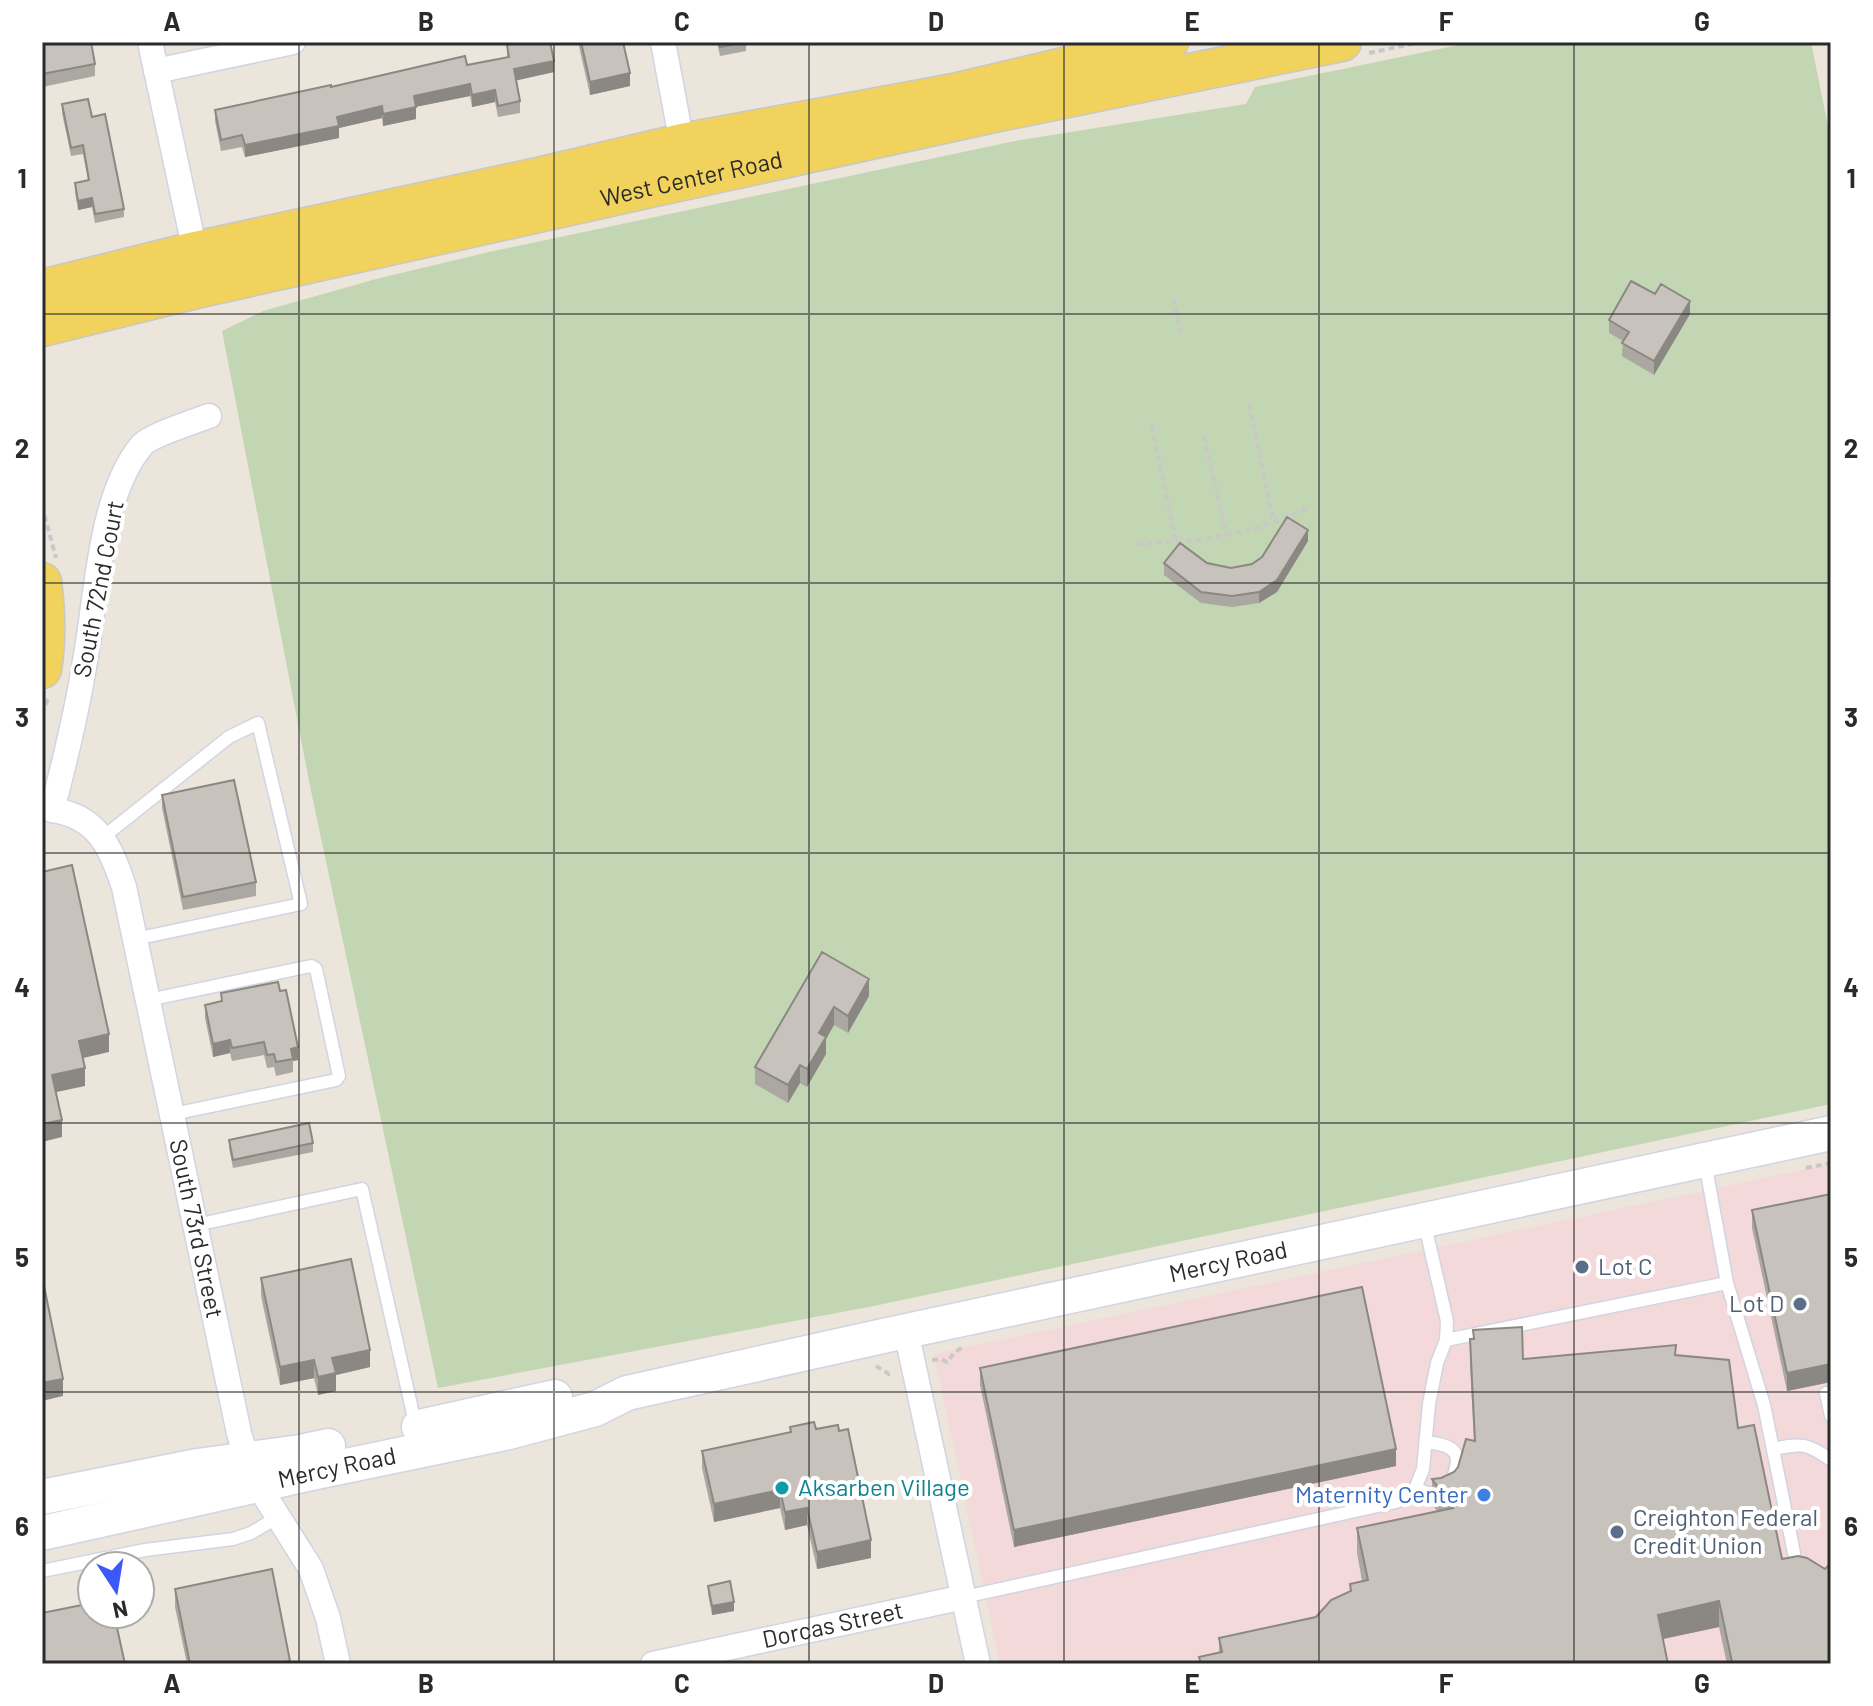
<svg xmlns="http://www.w3.org/2000/svg" width="1873" height="1706" viewBox="0 0 1873 1706" font-family="Barlow,sans-serif">
	<style>
		.medical { fill: #f3d9d9 }
		.cemetery { fill: #c3d6b3 }
		.lines { fill: none; stroke-linecap: round; stroke-linejoin: round }
		.lane-casing { stroke: #d1d4e3; stroke-width: 15 }
		.street-casing { stroke: #d1d4e3; stroke-width: 27 }
		.secondary-casing { stroke: #d1d4e3; stroke-width: 37 }
		.primary-casing { stroke: #c8c8c8; stroke-width: 41 }
		.path { stroke: #c8c8c8; stroke-width: 4; stroke-dasharray: 6 4; stroke-linecap: butt }
		.lane { stroke: #fff; stroke-width: 12 }
		.street { stroke: #fff; stroke-width: 24 }
		.secondary { stroke: #fff; stroke-width: 34 }
		.primary { stroke: #f1d25c; stroke-width: 38 }
		.wall { fill: #aba7a1 }
		.shaded-wall { fill: #8b8883 }
		.building { fill: #c7c2bb; stroke: #8b8883; stroke-width: 2 }
		.grid { fill: none; stroke: #2a2a2a; stroke-width: 2; stroke-opacity: 0.55 }
		.service-dot { fill: #5c6f8a; stroke: #fff; stroke-width: 3 }
		.culture-dot { fill: #0f9aa8; stroke: #fff; stroke-width: 3 }
		.shop-dot { fill: #3f7fe0; stroke: #fff; stroke-width: 3 }
		.labels { text-anchor: middle; stroke-width: 8; stroke-linejoin: round; paint-order: stroke }
		.street-label { font-size: 24px; fill: #2a2a2a; stroke: #fff }
		.service-label { font-size: 24px; fill: #4e5e75; stroke: #fff; text-anchor: start }
		.culture-label { font-size: 24px; fill: #0d838f; stroke: #fff; text-anchor: start }
		.shop-label { font-size: 24px; fill: #366cbe; stroke: #fff; text-anchor: end }
		.neatline { fill: none; stroke: #2a2a2a; stroke-width: 3 }
		.grid-label { font-size: 26px; text-anchor: middle; font-weight: bold; fill: #2a2a2a }
	</style>
	<rect width="100%" height="100%" fill="#ece5db"/>
	<path class="medical" d="M1831,1164V1664H1000L934,1354Z"/>
	<path class="cemetery" d="M1473,42H1811L1831,141V1104L874,1306L438,1388L311,791L222,331L263,311L376,279L489,252L1015,141L1246,104L1255,87Z"/>
	<g class="lines">
		<defs>
			<path id="lane" d="M102,838L229,737L258,723L301,904L135,939
				M148,1000L311,966L316,969L339,1076L336,1080L173,1114
				M1705,1162L1727,1283L1764,1405L1794,1553
				M196,1225L362,1189L416,1427
				M1446,1340L1727,1283
				M1826,1393L1831,1416
				M1773,1449C1802,1443 1807,1443 1831,1460
				M1415,1489L1437,1496L1449,1490C1460,1459 1465,1446 1426,1442
				M42,1571L145,1550L233,1539L251,1533L278,1517
				M964,1597L1396,1502L1415,1489L1423,1469L1429,1404L1437,1363L1446,1340L1447,1321L1424,1221"/>
			<g id="street">
				<path d="M150,42L195,251"/>
				<path d="M663,42L684,154"/>
				<path d="M156,71L293,42"/>
				<path id="s1" d="M209,416C195,421 150,436 142,445C99,496 97,597 85,661C77,711 65,761 52,810C98,816 111,848 124,887L239,1433L247,1460L258,1485L311,1569L328,1618L338,1664"/>
				<path d="M906,1331L978,1664"/>
				<path id="s2" d="M653,1664L964,1597"/>
			</g>
			<g id="secondary">
				<path d="M419,1427L555,1397"/>
				<path d="M42,1497L198,1466L300,1452L328,1446"/>
				<path id="s3" d="M42,1533L307,1474L509,1432L595,1409L627,1393L883,1336L1831,1133"/>
			</g>
			<g id="primary">
				<path d="M42,289L195,251L542,176L682,143L954,93L1169,42"/>
				<path id="s4" d="M42,327L196,289L655,187L999,112L1342,42"/>
				<path d="M42,582C46,612 47,639 42,669"/>
			</g>
		</defs>
		<use href="#lane" class="lane-casing"/>
		<use href="#street" class="street-casing"/>
		<use href="#secondary" class="secondary-casing"/>
		<use href="#primary" class="primary-casing"/>
		<path class="path" d="M1369,53L1421,42
			M1173,298L1182,336
			M1249,404L1273,520
			M1152,426L1176,541
			M1204,436L1226,534
			M42,506L56,558
			M1136,544L1201,540L1254,529L1311,507
			M42,714L49,696
			M1806,1168L1831,1163
			M932,1360L941,1359L947,1362L954,1353L964,1346
			M876,1366L889,1374L893,1372"/>
		<use href="#lane" class="lane"/>
		<use href="#street" class="street"/>
		<use href="#secondary" class="secondary"/>
		<use href="#primary" class="primary"/>
	</g>
	<path class="wall" d="M42,42L95,64V76L42,87Z
		M578,42H623L630,86L590,95Z
		M717,42H746V51L720,56Z
		M507,45L554,72L516,80L520,101V113L498,117L495,102L472,107L470,96L416,107V119L383,126L382,118L339,128V138L245,157L242,147L221,151L215,121V110L331,87L507,58Z
		M62,104L92,117L124,209V217L95,223L92,207L78,210L75,192V183L88,180L83,154L71,156L62,113Z
		M1690,314L1654,375L1622,356L1623,341L1609,333V320Z
		M1308,541L1277,592L1259,603L1232,607L1201,603L1164,575V563H1207L1231,568L1252,564Z
		M162,795L256,882V896L183,910L162,808Z
		M822,952L869,996L848,1033L834,1025L826,1039V1054L807,1087L800,1083L788,1103L755,1084V1067Z
		M221,993L298,1060L293,1061V1072L276,1076L274,1067L267,1068L264,1055L232,1061L230,1053L213,1057L205,1018V1005L221,1002Z
		M229,1140L313,1143V1152L233,1168L229,1148Z
		M1831,1194V1382L1787,1391L1752,1228V1210Z
		M261,1278L370,1367L336,1375V1391L318,1395L314,1378L280,1385L261,1296Z
		M1470,1339L1523,1359L1676,1355L1738,1428L1782,1559L1831,1664H1727L1719,1627L1663,1639L1668,1664H1199V1657L1219,1652V1638L1316,1617L1350,1592V1584L1362,1581L1357,1553V1528L1437,1511L1432,1504V1479L1441,1478L1454,1472L1474,1440L1470,1365Z
		M980,1368L1396,1466L1014,1547L980,1385Z
		M790,1427L816,1429L871,1558L817,1569L807,1525L785,1530L780,1508L714,1522L702,1468V1451L790,1432Z
		M708,1586L734,1611L712,1615L708,1594Z
		M175,1589L290,1664H187L175,1607Z"/>
	<path class="shaded-wall" d="M554,61V72L514,81V69Z
		M630,73V86L590,95V82Z
		M470,84V96L414,107V96Z
		M495,90V102L472,107V95Z
		M382,106V118L339,128V138L245,157V145L337,117Z
		M416,107V119L383,126V114Z
		M92,198V207L78,210V201Z
		M1690,301V314L1654,375V361Z
		M1308,530V541L1277,592L1259,603V592Z
		M869,979V996L848,1033V1016Z
		M834,1007V1025L826,1039V1054L807,1087V1069L819,1033Z
		M109,1034V1052L79,1059V1041Z
		M230,1040V1053L213,1057V1044Z
		M298,1047V1060L293,1061L291,1049Z
		M800,1065V1083L788,1103V1085Z
		M85,1068V1086L52,1093V1075Z
		M62,1120V1137L42,1142V1124Z
		M370,1350V1367L336,1375V1391L318,1395V1377L332,1358Z
		M314,1360V1378L280,1385V1367Z
		M1831,1364V1382L1787,1391V1373Z
		M63,1379V1396L42,1401V1383Z
		M1396,1449V1466L1014,1547V1530Z
		M780,1490V1508L714,1522V1504Z
		M807,1508V1525L785,1530V1512Z
		M871,1540V1558L817,1569V1552Z
		M1719,1601V1627L1658,1640V1615Z
		M734,1602V1611L712,1615V1606Z"/>
	<path class="building" d="M42,42H91L95,64L42,74Z
		M521,42H550L554,61L514,69L520,101L498,106L495,90L472,95L470,84L414,96L416,107L383,114L382,106L337,117L339,126L245,145L242,135L221,140L215,110L331,85V87L465,56L467,65L509,57L507,45Z
		M581,42H623L630,73L590,82Z
		M719,42H745L720,47Z
		M88,99L92,117L105,114L124,209L95,214L92,198L78,201L75,183L89,180L83,145L71,148L62,104Z
		M1631,281L1655,294L1661,284L1690,301L1654,361L1622,343L1629,332L1609,320Z
		M1287,517L1308,530L1277,580L1259,592L1232,596L1201,592L1164,563L1180,543L1207,563L1231,568L1252,564L1262,557Z
		M234,780L256,882L183,897L162,795Z
		M72,865L109,1034L79,1041L85,1068L52,1075L62,1120L42,1124V872Z
		M822,952L869,979L848,1016L834,1007L819,1033L826,1037L807,1069L800,1065L788,1085L755,1067Z
		M278,982L280,991L286,990L298,1047L291,1049L293,1059L276,1062L274,1054L267,1055L264,1042L232,1048L230,1040L213,1044L205,1005L222,1001L221,993Z
		M309,1123L313,1143L233,1160L229,1140Z
		M1831,1194V1364L1787,1373L1752,1210Z
		M351,1259L370,1350L332,1358L336,1373L318,1377L314,1360L280,1367L261,1278Z
		M42,1276L63,1379L42,1383Z
		M1362,1287L1396,1449L1014,1530L980,1368Z
		M1522,1327L1523,1359L1676,1345L1675,1355L1729,1360L1738,1428L1754,1425L1782,1559L1798,1556L1807,1558L1825,1569L1829,1565L1831,1570V1664H1739L1732,1662L1719,1601L1658,1615L1668,1664H1201L1199,1657L1222,1652L1219,1638L1316,1617L1331,1600L1351,1591L1350,1584L1368,1580L1357,1528L1453,1508L1432,1479L1441,1478L1454,1472L1458,1467L1466,1439L1475,1441L1470,1339H1474L1473,1330Z
		M814,1422L816,1429L838,1425L839,1431L848,1429L871,1540L817,1552L807,1508L785,1512L780,1490L714,1504L702,1451L791,1432L790,1427Z
		M272,1569L290,1661L275,1664H190L175,1589Z
		M730,1581L734,1602L712,1606L708,1586Z
		M92,1603V1614H114L125,1664H42V1613Z"/>
	<path class="grid" d="M299,42V1664M554,42V1664M809,42V1664M1064,42V1664M1319,42V1664M1574,42V1664M42,314H1831M42,583H1831M42,853H1831M42,1123H1831M42,1392H1831"/>
	<g class="service-dot">
		<circle cx="1582" cy="1267" r="8"/>
		<circle cx="1800" cy="1304" r="8"/>
		<circle cx="1617" cy="1532" r="8"/>
	</g>
	<circle class="culture-dot" cx="782" cy="1488" r="8"/>
	<circle class="shop-dot" cx="1484" cy="1495" r="8"/>
	<g class="labels">
		<g class="street-label">
			<text dy="8" stroke="none"><textPath href="#s4" startOffset="666">West Center Road</textPath></text>
			<text transform="translate(99 589) rotate(-79)" y="8">South 72nd Court</text>
			<text dy="8" stroke="none"><textPath href="#s1" startOffset="914">South 73rd Street</textPath></text>
			<text dy="8" stroke="none"><textPath href="#s3" startOffset="1218">Mercy Road</textPath></text>
			<text dy="8" stroke="none"><textPath href="#s3" startOffset="302">Mercy Road</textPath></text>
			<text dy="8" stroke="none"><textPath href="#s2" startOffset="184">Dorcas Street</textPath></text>
		</g>
		<g class="service-label">
			<text x="1598" y="1275">Lot C</text>
			<text x="1784" y="1312" text-anchor="end">Lot D</text>
			<text x="1633" y="1526">Creighton Federal<tspan x="1633" dy="28">Credit Union</tspan></text>
		</g>
		<g class="culture-label">
			<text x="798" y="1496">Aksarben Village</text>
		</g>
		<g class="shop-label">
			<text x="1468" y="1503">Maternity Center</text>
		</g>
	</g>
	<rect width="1873" height="1706" fill="none" stroke="#ffffff" stroke-width="88"/>
	<g transform="translate(116 1590) rotate(168)"><circle r="38" fill="#ffffff" stroke="#aaaaaa" stroke-width="2"/>
	<path d="M0-6L14 30L0 20L-14 30Z" fill="#3b59fa"/>
	<text y="-12" font-size="22" font-weight="bold" text-anchor="middle" fill="#2a2a2a">N</text>
	</g>
	<rect x="44" y="44" width="1785" height="1618" class="neatline"/>
	<g class="grid-label">
		<text x="172" y="31">A</text>
		<text x="426" y="31">B</text>
		<text x="682" y="31">C</text>
		<text x="936" y="31">D</text>
		<text x="1192" y="31">E</text>
		<text x="1446" y="31">F</text>
		<text x="1702" y="31">G</text>
		<text x="22" y="188">1</text>
		<text x="1851" y="188">1</text>
		<text x="22" y="458">2</text>
		<text x="1851" y="458">2</text>
		<text x="22" y="727">3</text>
		<text x="1851" y="727">3</text>
		<text x="22" y="997">4</text>
		<text x="1851" y="997">4</text>
		<text x="22" y="1267">5</text>
		<text x="1851" y="1267">5</text>
		<text x="22" y="1536">6</text>
		<text x="1851" y="1536">6</text>
		<text x="172" y="1693">A</text>
		<text x="426" y="1693">B</text>
		<text x="682" y="1693">C</text>
		<text x="936" y="1693">D</text>
		<text x="1192" y="1693">E</text>
		<text x="1446" y="1693">F</text>
		<text x="1702" y="1693">G</text>
	</g>
</svg>
